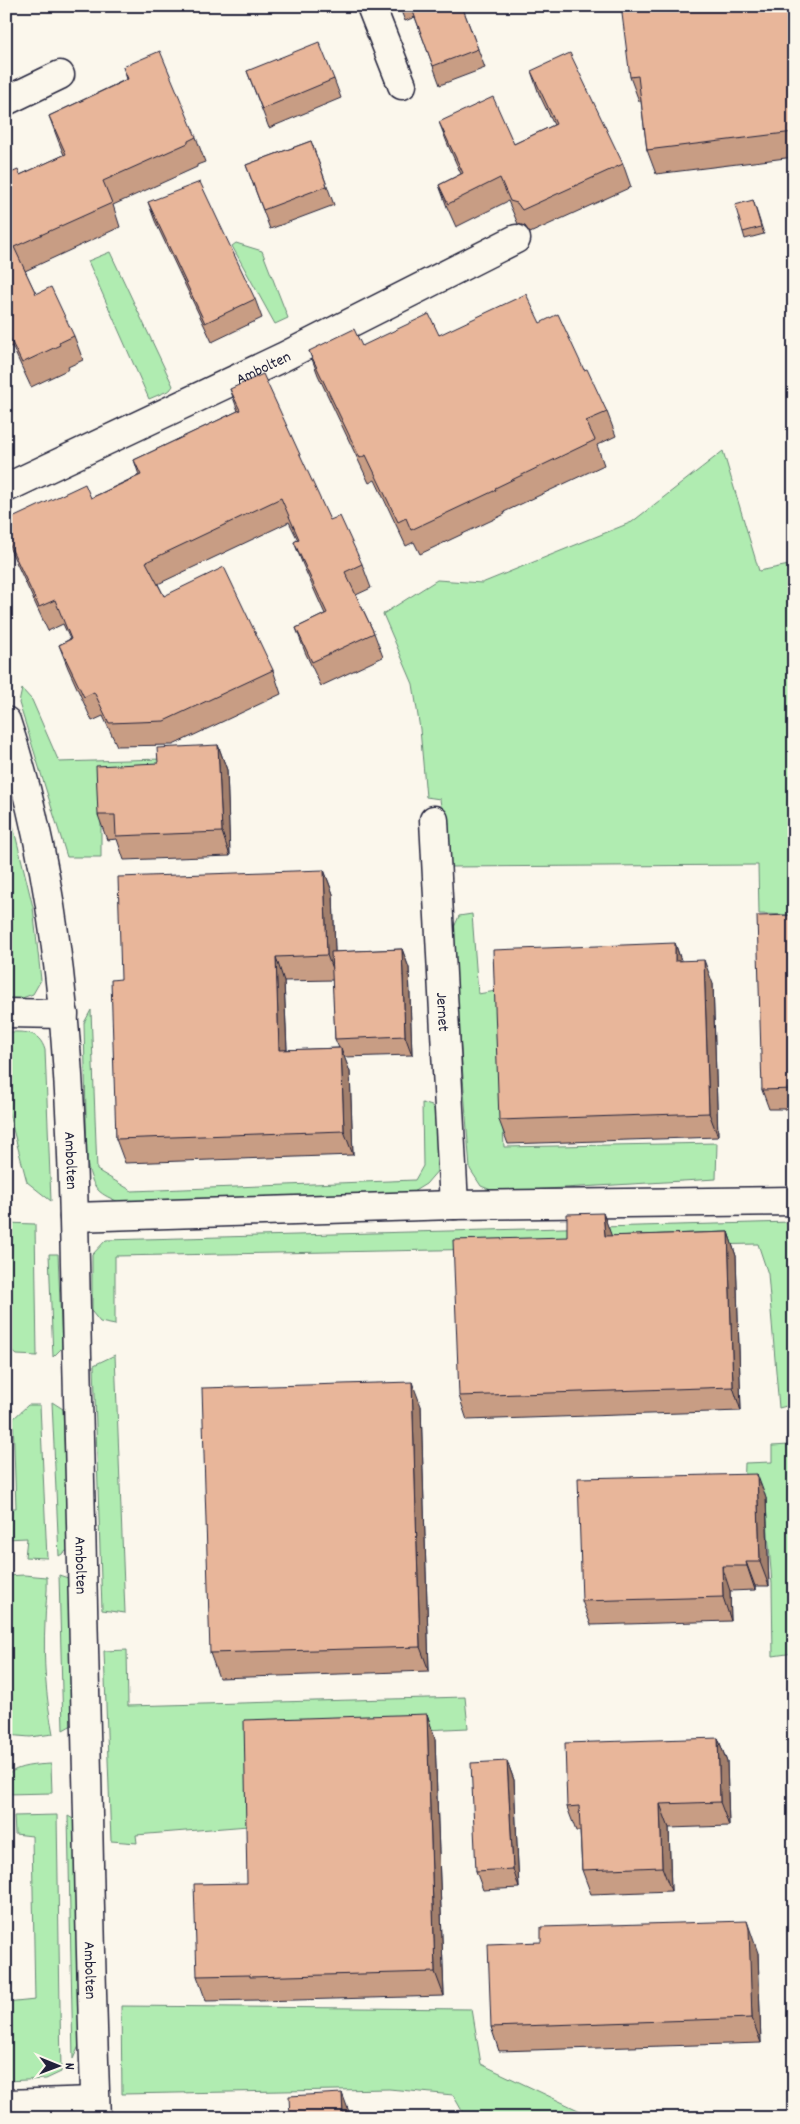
<svg xmlns="http://www.w3.org/2000/svg" width="800" height="2124" viewBox="0 0 800 2124" font-family="Dekko,sans-serif">
	<style>
		.green { fill: #b0ecb1; stroke: #698776 }
		.lines { fill: none; stroke-linecap: round; stroke-linejoin: round }
		.street-casing { stroke: #22223b; stroke-width: 31 }
		.street { stroke: #fbf7ec; stroke-width: 28 }
		.wall { fill: #c89d84; stroke: #22223b; fill-rule: evenodd }
		.shaded-wall { fill: #a27f6c; stroke: #22223b }
		.building { fill: #e8b69a; stroke: #22223b }
		.labels { text-anchor: middle; stroke-width: 4; stroke-linejoin: round; paint-order: stroke }
		.street-label { font-size: 16px; fill: #22223b; stroke: #fbf7ec }
	</style>
	<rect width="100%" height="100%" fill="#fbf7ec"/>
	<filter id="ink" filterUnits="userSpaceOnUse"><feTurbulence type="fractalNoise" baseFrequency=".02" numOctaves="2"/><feDisplacementMap in="SourceGraphic" scale="10" xChannelSelector="R" yChannelSelector="G"/><feConvolveMatrix kernelMatrix="1 2 1 2 8 2 1 2 1" color-interpolation-filters="sRGB"/></filter>
	<g filter="url(#ink)">
		<path class="green" d="M236,243L262,251L288,318L275,324L232,246Z
			M110,252L173,386L170,390L149,399L88,261Z
			M723,451L759,571L794,564V915L759,914L758,865L449,867L440,799L426,797L420,729L413,684L383,614L437,580L482,583L632,522Z
			M22,689L32,700L59,762L161,759L160,775L101,778V857H67L19,703Z
			M6,797L33,907L41,980L33,994L17,1000H6Z
			M472,914L478,994L496,991L504,1147L717,1143L716,1179L496,1192L481,1186L470,1169L452,932L459,916Z
			M91,1010L97,1170L132,1191L415,1180L423,1166L422,1103L432,1106L436,1111L439,1169L426,1184L408,1195L124,1204C97,1193 94,1191 87,1163L84,1023Z
			M6,1032C24,1032 39,1030 45,1050L51,1201L27,1182L6,1103Z
			M792,1222L794,1404L779,1408L768,1274L758,1244L115,1256V1325L100,1322L92,1312V1255L106,1240Z
			M6,1223L35,1224L37,1356L17,1355L6,1346Z
			M49,1254H58L62,1348L53,1357Z
			M115,1355L125,1613L102,1610L94,1365Z
			M52,1402L63,1409L68,1550L59,1556Z
			M28,1405H40L47,1558L25,1557L27,1538L6,1539V1508H16L13,1419Z
			M789,1445L794,1448V1653L773,1656L772,1584L765,1494L744,1493L745,1463L772,1462V1446Z
			M24,1575L47,1577C48,1593 45,1608 45,1623C43,1660 46,1698 53,1734L30,1737L6,1735V1576Z
			M59,1575L68,1578L72,1725L63,1730Z
			M127,1650L128,1706L465,1697L468,1728L247,1738L248,1826L136,1835L137,1843L111,1841L104,1651Z
			M51,1764L52,1793L6,1794V1775C20,1765 35,1765 51,1764Z
			M57,1815L61,2072L46,2079L6,2081V2003L35,2000L32,1836L15,1834L14,1816Z
			M68,1816L75,1820L83,2037L73,2059Z
			M121,2006L472,2009L481,2064L595,2118H466L453,2095L389,2089L122,2094Z"/>
		<g class="lines">
			<defs>
				<g id="street">
					<path d="M371,6L402,85"/>
					<path d="M6,101L60,75"/>
					<path id="s1" d="M6,488L283,357L516,239"/>
					<path id="s2" d="M6,721C74,924 72,1144 77,1356C81,1509 84,1662 88,1815C90,1916 92,2017 96,2118"/>
					<path id="s3" d="M434,820L454,1205"/>
					<path d="M6,1013L64,1014"/>
					<path d="M74,1217L454,1205L794,1201"/>
					<path d="M6,2104L95,2101"/>
				</g>
			</defs>
			<use href="#street" class="street-casing"/>
			<use href="#street" class="street"/>
		</g>
		<path class="wall" d="M399,6H462L485,68L440,85L415,17L405,21Z
			M794,6V157L656,174L647,150L641,101H639L630,77Z
			M123,67L196,137L205,162L197,165V167L113,205L120,227L25,271L36,294L74,336L83,360L68,367L69,369L31,387L12,346L6,349V175H20L64,155L58,140L49,116L127,79Z
			M247,71L334,79L341,98L269,128Z
			M531,71L623,164L631,187L530,233L525,226L518,224L508,201L456,227L447,207L439,185L461,174L448,145L439,122L514,144L554,125L539,94Z
			M311,141L334,205L270,229L246,165Z
			M753,200L764,234L745,239L743,232Z
			M148,202L255,299L262,318L212,342L155,221Z
			M540,323L584,370L607,412L616,436L597,445L604,465L504,512L505,514L420,554L414,542L406,546L375,480L369,483L318,375L309,351L362,346L439,335Z
			M230,389L330,520L362,564L371,588L356,595L374,633L383,657L321,686L305,652L296,628L325,614L303,565L294,542L298,540L289,522L158,584L164,596L273,670L281,694L173,745L117,746L103,716L92,721L68,668L59,645L70,639L63,624L48,631L9,547L6,540V521L91,498L139,475L134,460L238,411Z
			M218,745L227,770L230,856L124,860L117,839L107,840L98,815L158,763Z
			M324,870L333,894L335,952L402,949L409,968L412,1055L344,1057L350,1072L353,1155L125,1163L116,1139L121,979ZM333,980L335,1039L339,1048L287,1050L284,981Z
			M794,915V1109H769L762,1090Z
			M675,943L681,960L713,984L718,1137L508,1144L499,1120Z
			M603,1213L611,1236L728,1232L736,1256L741,1411L467,1420L459,1396Z
			M421,1406L429,1671L219,1678L210,1653Z
			M766,1498L769,1586H755V1590L730,1591L731,1621L591,1625L582,1601Z
			M427,1714L435,1739L444,1996L259,2001L258,2000L206,2001L197,1976L247,1883Z
			M718,1738L727,1762L729,1826L669,1828L671,1891L591,1894L582,1870L580,1831H576L567,1807Z
			M507,1761L514,1780L519,1888L483,1890L476,1871Z
			M758,1953L761,2043L499,2051L491,2027Z"/>
		<path class="shaded-wall" d="M218,745L227,770L230,856L222,832Z
			M324,870L333,894L336,980L327,955Z
			M675,943L683,967L675,961Z
			M402,949L409,968L412,1055L405,1036Z
			M276,957L284,981L288,1074L279,1050Z
			M704,960L713,984L718,1137L709,1113Z
			M341,1048L350,1072L353,1155L344,1131Z
			M603,1213L612,1237L605,1236Z
			M728,1232L736,1256L741,1411L733,1387Z
			M412,1382L421,1406L429,1671L420,1647Z
			M757,1474L766,1498L769,1586L760,1562Z
			M746,1562L755,1586V1590L747,1566Z
			M722,1566L730,1591L731,1621L723,1597Z
			M427,1714L435,1739L444,1996L435,1972Z
			M718,1738L727,1762L729,1826L720,1802Z
			M507,1761L514,1780L519,1888L513,1869Z
			M660,1804L669,1828L671,1891L662,1867Z
			M747,1921L758,1953L761,2043L752,2018Z
			M342,2093L351,2117V2118H343Z"/>
		<path class="building" d="M411,6H462L478,49L433,66Z
			M621,6H794V132L647,150L638,76L630,77Z
			M319,42L334,79L262,109L247,71Z
			M160,51L196,137L188,141V143L103,181L112,203L14,247L36,294L51,287L74,336L59,343L60,345L22,363L6,330V175L18,170L20,175L66,154L49,116L128,79L123,67Z
			M570,53L623,164L522,210L517,203L510,201L500,178L448,204L439,185L463,173L439,122L493,97L514,144L556,124L531,71Z
			M311,141L327,186L263,210L246,165Z
			M200,182L255,299L205,323L148,202Z
			M753,200L761,227L743,232L735,205Z
			M526,294L540,323L558,314L584,370L587,369L607,412L586,421L595,440L495,488L496,490L411,530L406,518L398,522L366,455L360,458L309,351L354,329L362,346L429,314L439,335Z
			M263,374L330,520L340,516L362,564L345,572L374,633L312,662L296,628L327,613L294,542L299,539L281,498L146,562L164,596L224,567L273,670L164,721L109,723L94,692L84,697L59,645L71,639L55,600L39,607L6,537V521L85,484L91,498L141,475L134,460L240,410L230,389Z
			M218,745L222,832L116,836L115,815H98L96,766L158,763L157,748Z
			M324,870L327,955L276,957L279,1050L341,1048L344,1131L116,1139L111,980L121,979L118,877Z
			M794,915V1089L762,1090L757,916Z
			M675,943V961L704,960L709,1113L499,1120L493,950Z
			M402,949L405,1036L335,1039L331,952Z
			M603,1213L605,1236L728,1232L733,1387L459,1396L453,1240L567,1237V1214Z
			M412,1382L420,1647L210,1653L202,1388Z
			M757,1474L760,1562H746L747,1566H722L723,1597L582,1601L578,1478Z
			M427,1714L435,1972L250,1977V1975L197,1976L194,1884L247,1883L244,1720Z
			M718,1738L720,1802L660,1804L662,1867L582,1870L579,1806L567,1807L565,1743Z
			M507,1761L513,1869L476,1871L471,1763Z
			M747,1921L749,1929L752,2018L491,2027L488,1944L541,1942V1927Z
			M342,2093L343,2118H290L289,2096Z"/>
	</g>
	<g class="labels">
		<g class="street-label">
			<text dy="6" stroke="none"><textPath href="#s1" startOffset="284">Ambolten</textPath></text>
			<text dy="6" stroke="none"><textPath href="#s3" startOffset="192">Jernet</textPath></text>
			<text dy="6" stroke="none"><textPath href="#s2" startOffset="446">Ambolten</textPath></text>
			<text dy="6" stroke="none"><textPath href="#s2" startOffset="851">Ambolten</textPath></text>
			<text dy="6" stroke="none"><textPath href="#s2" startOffset="1256">Ambolten</textPath></text>
		</g>
	</g>
	<rect width="800" height="2124" fill="none" stroke="#fbf7ec" stroke-width="25"/>
	<rect x="12" y="12" width="775" height="2099" fill="none" stroke="#22223b" stroke-width="2" filter="url(#ink)"/>
	<g transform="translate(58 2066) rotate(91)" stroke="#fbf7ec" stroke-width="4" paint-order="stroke">
	<path d="M0-4L9 19L0 12L-9 19Z" fill="#22223b"/>
	<text y="-8" font-size="14" font-weight="bold" text-anchor="middle" fill="#22223b">N</text>
	</g>
</svg>
